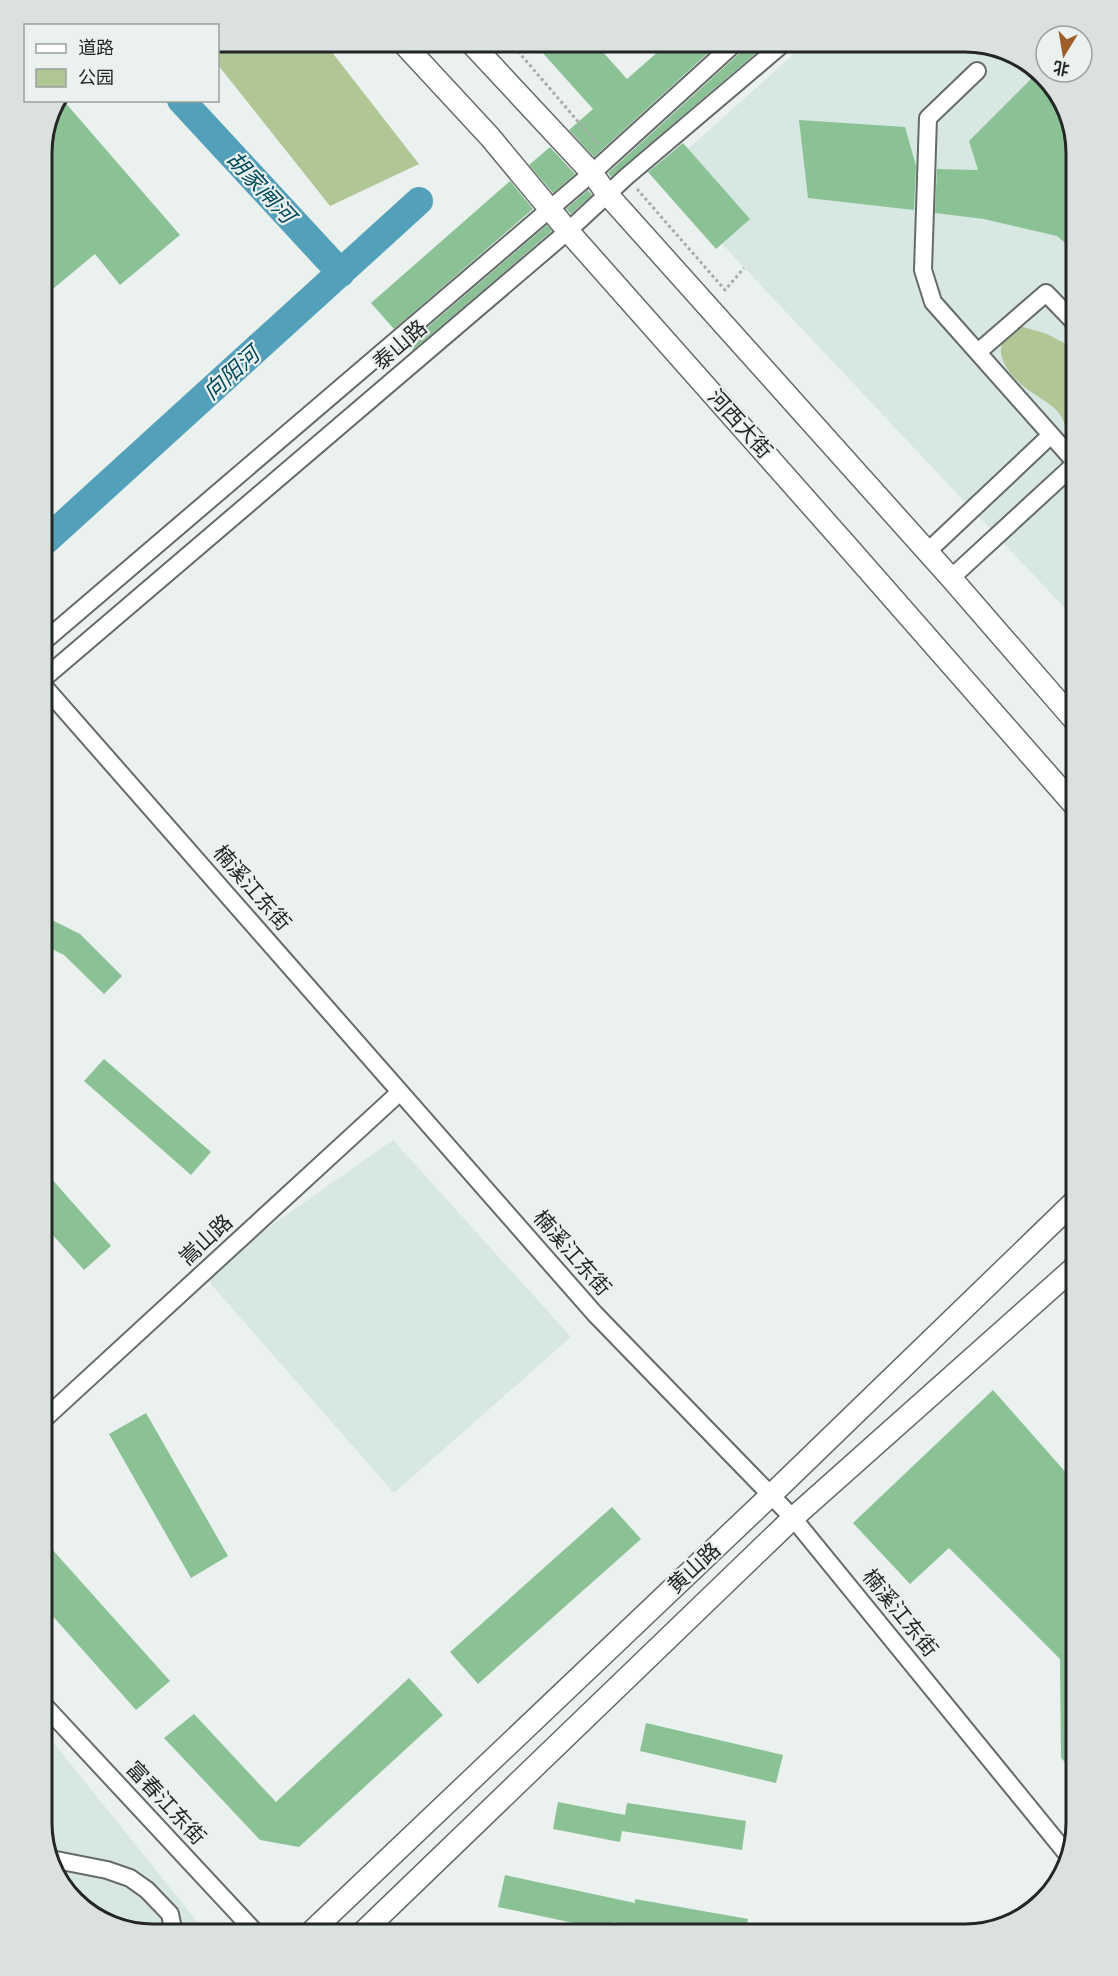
<svg xmlns="http://www.w3.org/2000/svg" width="1118" height="1976" viewBox="0 0 1118 1976" font-family="Merriweather,'Noto Sans SC',serif">
	<style>
		.built { fill: #d7e7e2 }
		.green { fill: #b0c694 }
		.lines { fill: none; stroke-linecap: round; stroke-linejoin: round }
		.river { stroke: #52a0b9; stroke-width: 28 }
		.building { fill: #8ac296 }
		.minor-casing { stroke: #656b69; stroke-width: 20 }
		.major-casing { stroke: #656b69; stroke-width: 24 }
		.path { stroke: #a7acaa; stroke-width: 3; stroke-dasharray: 3 3; stroke-linecap: butt }
		.minor { stroke: #fff; stroke-width: 16 }
		.major { stroke: #fff; stroke-width: 21 }
		.labels { text-anchor: middle; stroke-width: 4.5; stroke-linejoin: round; paint-order: stroke }
		.street-label { font-size: 21px; fill: #242625; stroke: #ebf1ef }
		.water-label { font-size: 22px; font-style: italic; fill: #01495b; stroke: #ebf1ef }
		.rim { fill: none; stroke: #242625; stroke-width: 3 }
	</style>
	<rect width="100%" height="100%" fill="#ebf1ef"/>
	<path class="built" d="M807,42H972L1027,61L1065,105L1076,154V620L658,176Z
		M393,1140L571,1337L394,1493L202,1274Z
		M42,1728L207,1934H147L91,1915L53,1871L42,1822Z"/>
	<path class="green" d="M218,42H324L419,164L330,206L218,65Z
		M1020,326L1047,334L1076,349V441L1065,437C1069,410 1044,402 1027,389C1013,379 992,356 1005,338C1008,334 1015,330 1020,326Z"/>
	<g class="lines">
		<path class="river" d="M181,100L341,273
			M42,544L419,201"/>
	</g>
	<path class="building" d="M533,42H594L627,79L669,42H720L594,157L569,130L593,109Z
		M746,42H769L611,177L608,173L743,50Z
		M1037,73L1065,105L1076,154V252L1057,236L984,219L935,213L937,169L978,170L969,141Z
		M63,100L180,235L120,285L95,254L42,298V147Z
		M799,120L905,127L916,166L914,210L808,198Z
		M683,143L750,219L716,249L648,172Z
		M550,147L575,174L553,193L529,165Z
		M510,181L533,209L394,329L371,303Z
		M588,190L592,195L571,214L566,209Z
		M547,225L552,231L413,350L408,344Z
		M42,915L80,934L122,976L104,994L64,955L42,944Z
		M104,1059L211,1152L191,1175L84,1081Z
		M42,1168L111,1246L84,1270L42,1223Z
		M993,1390L1076,1484V1773L1061,1758L1060,1659L949,1548L910,1584L853,1523Z
		M146,1413L228,1556L191,1578L109,1434Z
		M612,1507L641,1539L478,1684L450,1652Z
		M42,1538L170,1681L136,1710L42,1604Z
		M409,1678L443,1715L299,1847L260,1840L164,1738L194,1714L276,1802Z
		M646,1723L783,1755L776,1783L640,1751Z
		M558,1802L625,1815L627,1803L746,1821L742,1850L622,1831L620,1842L553,1829Z
		M505,1875L635,1903V1899L748,1919L745,1934H685L613,1922L611,1931L498,1907Z"/>
	<g class="lines">
		<defs>
			<path id="minor" d="M978,352L1046,293L1076,324
				M927,552L1051,435
				M951,578L1076,463L933,302L923,270L928,118L977,71
				M42,643L592,173L736,42
				M42,680L568,231L626,177L785,42
				M42,684L595,1314L793,1518L1067,1854
				M42,1421L400,1092
				M42,1703L257,1934
				M51,1859L107,1870L130,1878L147,1890L170,1914L174,1934"/>
			<path id="major" d="M402,42L490,137L568,231L848,547L1076,807
				M470,42L592,173L607,194L951,578L1076,722
				M309,1934L771,1495L1076,1200
				M361,1934L793,1518L1076,1266"/>
		</defs>
		<use href="#minor" class="minor-casing"/>
		<use href="#major" class="major-casing"/>
		<path class="path" d="M510,42L599,146
			M637,189L725,290L744,268"/>
		<use href="#minor" class="minor"/>
		<use href="#major" class="major"/>
	</g>
	<g class="labels">
		<g class="street-label">
			<text transform="translate(400 345) rotate(-41)" y="7">泰山路</text>
			<text transform="translate(740 424) rotate(48)" y="7">河西大街</text>
			<text transform="translate(252 888) rotate(49)" y="7">楠溪江东街</text>
			<text transform="translate(206 1240) rotate(-43)" y="7">嵩山路</text>
			<text transform="translate(572 1253) rotate(49)" y="7">楠溪江东街</text>
			<text transform="translate(694 1568) rotate(-43)" y="7">黄山路</text>
			<text transform="translate(900 1613) rotate(51)" y="7">楠溪江东街</text>
			<text transform="translate(166 1803) rotate(47)" y="7">富春江东街</text>
		</g>
		<g class="water-label">
			<text transform="translate(261 187) rotate(47)" y="8">胡家闸河</text>
			<text transform="translate(231 373) rotate(-42)" y="8">向阳河</text>
		</g>
	</g>
	<path d="M0 0H1118V1976H0ZM153 52H965A101 101 0 0 1 1066 153V1823A101 101 0 0 1 965 1924H153A101 101 0 0 1 52 1823V153A101 101 0 0 1 153 52Z" fill="#dbe1df" fill-rule="evenodd"/>
	<path class="rim" d="M153 52H965A101 101 0 0 1 1066 153V1823A101 101 0 0 1 965 1924H153A101 101 0 0 1 52 1823V153A101 101 0 0 1 153 52Z"/>
	<rect x="24" y="24" width="195" height="78" fill="#ebf1ef" stroke="#9ba09e" stroke-width="1.5"/>
	<rect x="36" y="44" width="30" height="9" fill="#ffffff" stroke="#9ba09e" stroke-width="1.5"/>
	<text x="78" y="54" font-size="18" fill="#242625">道路</text>
	<rect x="36" y="69" width="30" height="18" fill="#b0c694" stroke="#9ba09e" stroke-width="1.5"/>
	<text x="78" y="84" font-size="18" fill="#242625">公园</text>
	<g transform="translate(1064 54) rotate(191)"><circle r="28" fill="#ebf1ef" stroke="#9ba09e" stroke-width="1.5"/>
	<path d="M0-4.5L10 22L0 15L-10 22Z" fill="#a05f2a"/>
	<text y="-9" font-size="16" font-weight="bold" text-anchor="middle" fill="#242625">北</text>
	</g>
</svg>
